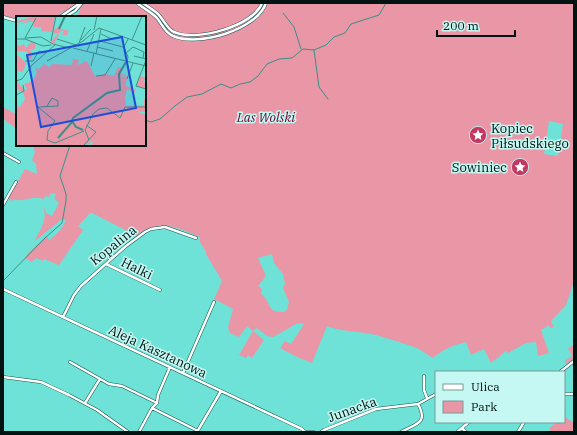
<svg xmlns="http://www.w3.org/2000/svg" width="577" height="435" viewBox="0 0 577 435" font-family="'IBM Plex Serif',serif">
	<style>
		.green { fill: #e996a6; fill-rule: evenodd }
		.lines { fill: none; stroke-linecap: round; stroke-linejoin: round }
		.stream { stroke: #399189; stroke-width: 1 }
		.minor-casing { stroke: #11534e; stroke-width: 3.5 }
		.minor { stroke: #fff; stroke-width: 2.5 }
		.labels { text-anchor: middle; stroke-width: 3; stroke-linejoin: round; paint-order: stroke }
		.park-label { font-size: 13px; font-style: italic; fill: #6c022c; stroke: #c5f8f2 }
		.poi-label { font-size: 13px; fill: #001311; stroke: #c5f8f2; text-anchor: start }
		.street-label { font-size: 13px; fill: #001311; stroke: #c5f8f2 }
		.inset-river { fill: none; stroke: #399189; stroke-width: 2 }
		.inset-road { fill: none; stroke: #438f88; stroke-width: 1 }
		.view { fill: #1d4ed8; fill-opacity: 0.15; stroke: #1d4ed8; stroke-width: 2 }
		.inset-edge { fill: none; stroke: #001311; stroke-width: 2 }
	</style>
	<rect width="100%" height="100%" fill="#6fe2d7"/>
	<path class="green" d="M3,3H574V281L566,305L551,321L554,327L550,328L549,325L541,330L549,353L538,356L536,342L526,343L508,353L506,351L491,363L484,349L471,355L466,342C454,345 443,349 433,358C427,355 423,351 417,348C404,343 389,339 376,335C359,331 343,332 327,326L312,363L295,356L280,348L285,341L291,344L304,324L298,323L273,337L267,336L257,328L253,331L264,340L252,358L248,355L246,358L239,355L253,331L247,326L239,337L230,333L228,327L233,309L216,300L215,304L213,302L222,281L206,254V252L200,242V237C183,230 170,222 151,228C145,230 141,231 137,236L92,213H90L78,226L83,230L59,265L44,259L43,261L36,258L32,262L25,258L29,252L46,236L49,240C56,235 62,229 65,222V220L62,219L34,242C39,231 47,222 44,209L45,208L46,213L52,216L59,203L54,198L56,194L51,193L49,197L46,196L43,199C32,195 23,203 13,199L12,201L8,199L25,169L37,174L36,164L32,160L35,152L33,145H145V17H77L80,10L77,5L60,14L61,17H17V19L3,15ZM549,121L563,124L558,156L544,154ZM272,254L274,263L283,274L285,284L283,288L289,302L287,310L284,312C265,313 272,301 261,294L262,289L258,286L266,276L258,258Z
		M3,107L17,115V129L3,119Z
		M574,345V359L566,364L565,361L572,356L568,348Z
		M564,409H566V416L565,417L574,423V432H551L549,428L557,422H564Z"/>
	<g class="lines">
		<path class="stream" d="M283,13L294,27L301,49
			M314,50L319,87L328,99
			M145,120L151,122L160,119L175,106L187,97L202,94L221,84L231,88L240,84L250,82L258,76L267,64L279,59L292,58L303,49L314,50L326,45L334,37L345,33L351,24L379,15L386,3
			M3,281L45,238L62,223L66,201V194L60,176L70,145
			M3,354V361"/>
		<defs>
			<path id="minor" d="M137,3C143,8 151,12 157,18C162,24 165,33 173,36C198,47 257,30 266,3
				M143,3C148,7 154,10 158,14C164,20 167,29 174,32C196,42 254,26 262,3
				M3,17L17,21
				M60,17L80,3
				M65,17L75,11L82,3
				M3,153L19,162
				M3,205L16,182
				M106,264L160,290
				M3,289L302,429L305,432
				M63,317L74,295L81,286L126,246L145,232L151,229L165,227L196,238
				M70,362L109,384L122,386L157,403
				M560,372L574,361
				M183,373L214,302
				M424,376V390L427,398
				M3,377L41,382L69,395L97,410L128,432
				M564,394H574
				M85,403L100,379
				M152,408L198,431
				M462,428L466,432
				M139,432L152,408L157,403L158,395L170,367
				M197,432L221,391
				M305,432H314
				M321,432L324,430L376,409L418,404L436,394
				M401,432C415,424 429,424 418,404
				M457,432L469,422
				M518,432L524,422"/>
		</defs>
		<use href="#minor" class="minor-casing"/>
		<use href="#minor" class="minor"/>
	</g>
	<defs>
		<symbol id="sight-disc" viewBox="-11 -11 22 22"><circle r="9.5" fill="#c53761" stroke="#c5f8f2"/><path d="M0-6L1.8-2.2L6-1.7L2.9 1.2L3.7 5.4L0 3.3L-3.7 5.4L-2.9 1.2L-6-1.7L-1.8-2.2Z" fill="#fff"/></symbol>
	</defs>
	<g fill-rule="evenodd">
		<use href="#sight-disc" x="468" y="125" width="20" height="20"/>
		<use href="#sight-disc" x="510" y="157" width="20" height="20"/>
	</g>
	<g class="labels">
		<g class="park-label">
			<text x="266" y="122">Las Wolski</text>
		</g>
		<g class="poi-label">
			<text x="491" y="133">Kopiec<tspan x="491" dy="15">Piłsudskiego</tspan></text>
			<text x="507" y="172" text-anchor="end">Sowiniec</text>
		</g>
		<g class="street-label">
			<text transform="translate(113 245) rotate(-39)" y="5">Kopalina</text>
			<text transform="translate(137 268) rotate(26)" y="5">Halki</text>
			<text transform="translate(158 351) rotate(25)" y="5">Aleja Kasztanowa</text>
			<text transform="translate(352 409) rotate(-20)" y="5">Junacka</text>
		</g>
	</g>
	<g transform="translate(16 16)">
		<rect width="130" height="130" fill="#6fe2d7"/>
		<path d="M21,0L39,1L36,16L25,15V11H17L18,5L0,9L19,3L0,7V5ZM46,8L43,12L53,15L51,19H46L48,15L45,14L38,28L35,26L43,17L38,18V14ZM0,26L3,30L8,28L10,32L15,26L20,28L18,34L13,33L16,36L15,43L11,41L12,37L9,35H0ZM3,40L10,47L7,56L0,54V42ZM68,41V46L71,45L79,60L90,58L98,60L102,51H107L105,58L110,59L104,61L112,60L109,69L116,73L119,74L124,60L130,62L127,66L130,67V73L121,70L118,78V76L111,73L109,81L110,90L128,89V84H130V96H122L130,99V130H74L77,127L75,124L74,128L69,129L72,130H0V89L4,91L9,83L7,76L0,73V66L3,65L2,67L9,75L11,73L8,68L17,65L21,56L19,52L23,53L28,48L33,51L37,48L56,49L57,43L63,44L61,49L67,47Z" fill="#e996a6"/>
		<path class="inset-river" d="M43,13L49,0M67,114L60,111L56,105L57,102L91,77L104,74L103,58L110,46M42,122L56,106"/>
		<path class="inset-road" d="M78,14L81,0M85,18L96,23M9,22L25,21L37,28L53,32M9,22L20,2M0,23H9L27,30L35,29M41,23L60,29M65,24L75,13M116,24L126,0M35,25L40,0M84,25L107,31M63,27L69,11M81,31L97,35M57,32L130,50M71,35L78,18M110,37L117,31L128,36L127,42M80,38L85,13M118,40L130,43M130,44L120,70L130,73M9,45H17L23,35L30,37M31,45L67,25L83,12L130,29M111,47L112,41L108,31L112,23M75,50L78,37M80,60L89,59L99,43M111,63L117,47M0,65L6,63L16,49L40,28M0,79L8,75L7,69M31,90L36,82L42,85V90L22,91L39,105L32,115L31,124M31,124L39,127L68,115M73,124L69,114L77,98L83,93L91,92L104,102L109,91H130M67,130L80,116L70,109"/>
		<path class="view" d="M106,21L120,92L25,111L11,39Z"/>
		<rect width="130" height="130" class="inset-edge"/>
	</g>
	<rect width="577" height="435" fill="none" stroke="#001311" stroke-width="8"/>
	<rect x="435" y="371" width="130" height="52" fill="#c5f8f2" stroke="#769c98"/>
	<rect x="443" y="384" width="20" height="6" fill="#ffffff" stroke="#769c98"/>
	<text x="471" y="391" font-size="12" fill="#001311">Ulica</text>
	<rect x="443" y="401" width="20" height="12" fill="#e996a6" stroke="#769c98"/>
	<text x="471" y="411" font-size="12" fill="#001311">Park</text>
	<path d="M437 30v6h78v-6" fill="none" stroke="#001311" stroke-width="2"/>
	<text x="443" y="30" font-size="12" fill="#001311" stroke="#c5f8f2" stroke-width="3" paint-order="stroke">200 m</text>
</svg>
